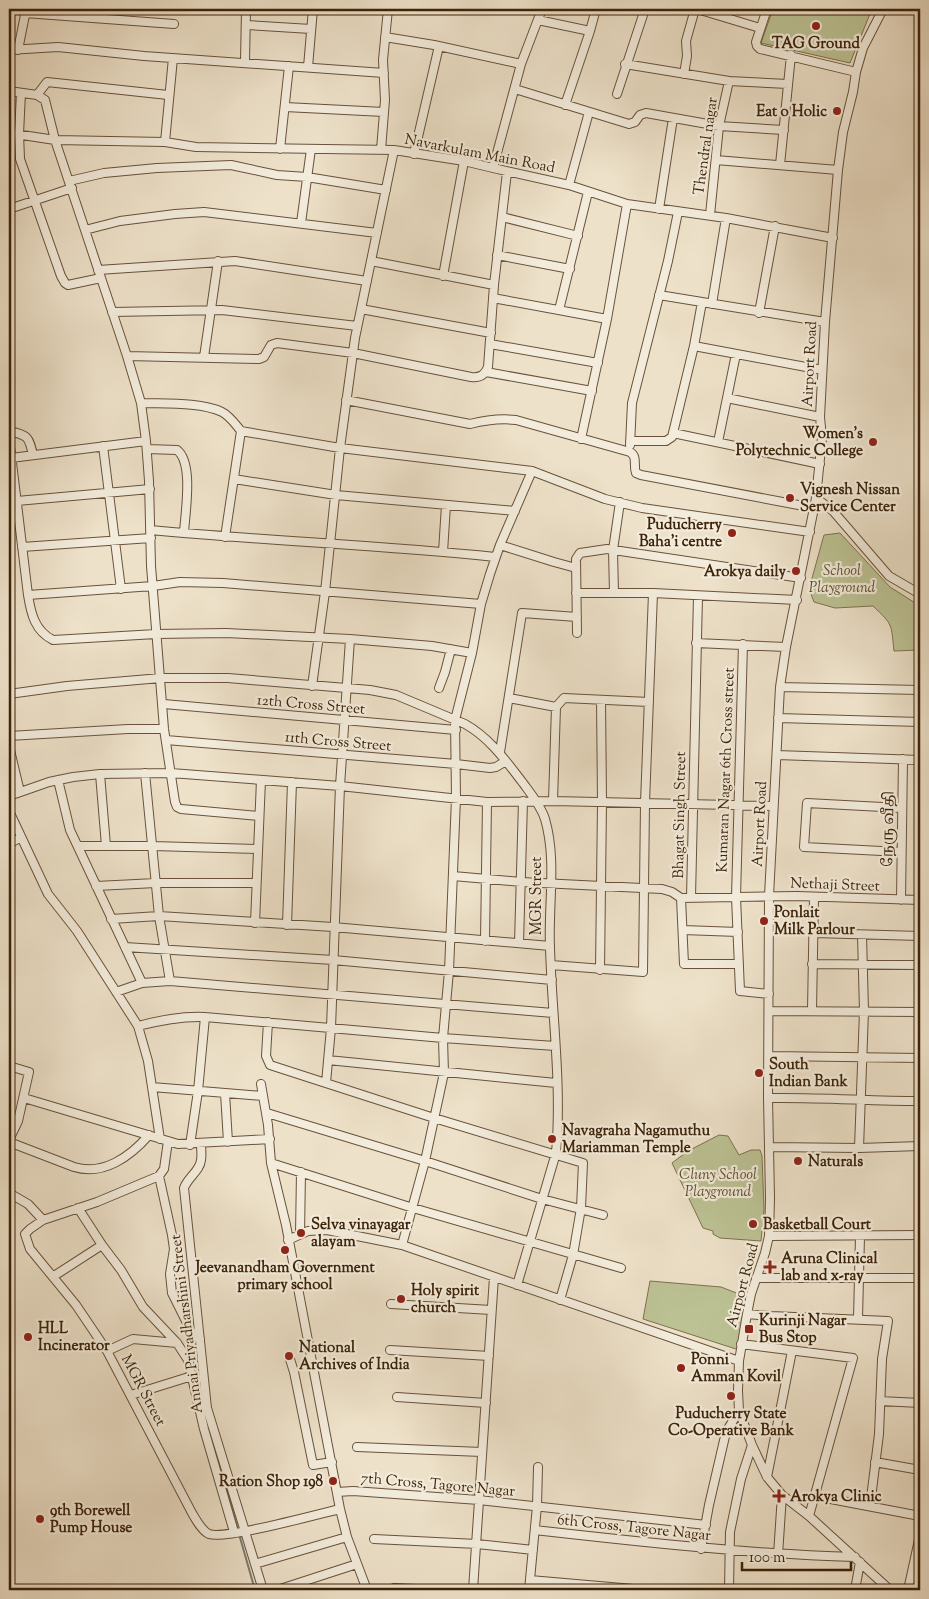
<svg xmlns="http://www.w3.org/2000/svg" width="929" height="1599" viewBox="0 0 929 1599" font-family="'Sorts Mill Goudy','Noto Serif Tamil',serif">
	<style>
		.green { fill: #bcc294; stroke: #7c724e }
		.lines { fill: none; stroke-linecap: round; stroke-linejoin: round }
		.stream { stroke: #767e76; stroke-width: 2 }
		.minor-casing { stroke: #695239; stroke-width: 10 }
		.minor { stroke: #f3ecdc; stroke-width: 8 }
		.poi-dot { fill: #8f2418; stroke: #f3ecdc; stroke-width: 2 }
		.labels { text-anchor: middle; stroke-width: 4.5; stroke-linejoin: round; paint-order: stroke }
		.poi-label { font-size: 15px; font-weight: bold; fill: #3d2309; stroke: #f3ecdc; text-anchor: start }
		.street-label { font-size: 15px; fill: #3d2309; stroke: #f3ecdc }
		.park-label { font-size: 15px; font-style: italic; fill: #5d4b2c; stroke: #f3ecdc }
	</style>
	<rect width="100%" height="100%" fill="#ede1c9"/>
	<filter id="stains"><feTurbulence type="fractalNoise" baseFrequency=".004" numOctaves="4"/><feColorMatrix values="0 0 0 0 .2 0 0 0 0 .09 0 0 0 0 .02 0 0 0 .5 -.17"/></filter>
	<radialGradient id="worn" r=".72"><stop offset=".6" stop-color="#630" stop-opacity="0"/><stop offset="1" stop-color="#630" stop-opacity=".3"/></radialGradient>
	<path class="green" d="M773,9H872L850,63L761,43Z
		M840,533L890,587L920,606V650L894,651C891,623 893,625 873,606L835,608L814,602L809,589L824,535Z
		M719,1135L728,1136L739,1155L751,1150H760L762,1156L764,1209L761,1241L720,1238L713,1234V1231L703,1228L672,1163L688,1151Z
		M650,1281L721,1287L747,1297L739,1350L643,1319Z"/>
	<g class="lines">
		<path class="stream" d="M189,1338L201,1400
			M203,1407L238,1530
			M239,1534L255,1590"/>
		<defs>
			<path id="minor" d="M697,9L760,28
				M767,9L756,42L757,46L760,49L856,72
				M883,9L863,48L856,72L853,92L843,132L838,170L825,322L820,417L822,438L816,498L786,647L780,687L769,896L768,1098L770,1198L769,1236L765,1253L751,1294L747,1314L739,1361L738,1391L739,1411L752,1445L767,1477L782,1495L809,1516L890,1590
				M25,13L174,24
				M538,20L590,31L565,105
				M246,25L311,29
				M590,31L596,9
				M385,37L434,45L521,64
				M9,50L58,47L144,56L384,73
				M18,50L26,10
				M245,62L246,9
				M625,64L729,81L788,84
				M308,67L313,9
				M684,74L687,56L686,41L695,9
				M515,89L629,124L635,122L640,115L646,113L719,126L784,130
				M9,91L37,95L45,100L55,140L127,356L141,403L146,441L149,481L151,566L164,729L175,802L177,807L181,809L259,816
				M21,93L19,134L20,159L61,276L65,283L68,285L101,278
				M617,94L645,9
				M37,95L47,82L168,95
				M285,107L384,112
				M9,133L55,140L165,142L196,147L394,150L464,161L493,168L569,185L627,204L726,218L833,238
				M165,142L173,58
				M280,149L289,66
				M381,150L385,100L383,60L388,9
				M414,154L439,46
				M716,160L838,170
				M780,165L791,55
				M493,168L521,64L542,9
				M69,181L104,173L157,168L231,165L277,175L307,177L386,190
				M569,185L589,112
				M9,209L72,188
				M659,209L673,118
				M710,215L719,126L729,81
				M502,217L578,236
				M301,223L311,149
				M85,230L120,221L175,214L204,212L377,233
				M497,255L570,269
				M371,261L494,285
				M98,270L235,261L367,281
				M443,276L464,161
				M659,295L825,322
				M493,298L607,319
				M712,304L726,218
				M361,309L491,333
				M559,310L588,192
				M112,312L222,310L357,326
				M759,313L775,226
				M490,344L598,363
				M694,346L702,302
				M127,356L259,359L264,357L271,345L277,343L353,353L471,377C480,378 485,375 488,367L494,285L507,172
				M204,357L218,261
				M486,372L592,391
				M727,398L820,417
				M346,400L470,424C486,420 499,418 516,420L630,452C638,457 633,465 636,473L641,475L814,508
				M141,403C164,404 201,402 222,412C230,416 236,425 241,431
				M9,431C28,435 29,437 33,455
				M241,431L340,448L532,471L605,499L642,508L810,532
				M673,433L820,464
				M9,438L28,595C31,614 35,631 53,640L156,634L226,633L350,639L432,646L472,653
				M581,439L607,319L627,204
				M630,441H666L672,437L694,346L822,370
				M718,442L736,354
				M630,445L632,403L668,261L678,212
				M103,446L121,589
				M147,449L177,450C194,463 185,513 184,533
				M11,458L146,441
				M532,471L500,545L490,574L481,604L472,653L455,720L456,798L449,971L443,1038L444,1073L425,1161L402,1245L739,1361
				M234,479L336,495L515,511
				M816,498L833,511L889,576L920,594
				M17,501L150,489
				M151,530C266,541 381,545 495,557
				M225,537L241,431
				M500,545L554,562L576,568
				M22,547L151,538
				M443,552L446,505
				M576,593H653L797,600
				M614,593L613,550L620,502
				M28,595L153,586L180,582L223,583L481,604
				M577,633L576,559L580,553L607,549L801,578
				M696,643L786,647
				M743,644L736,897L740,991L769,994
				M312,686L325,592L340,448L355,338L394,150
				M780,687L920,690
				M439,688L445,672L451,649
				M9,694L67,686L161,678H228L370,690L396,695L465,724C490,738 506,761 523,783C531,794 541,806 545,819C557,860 548,905 550,948C552,1016 562,1085 556,1153L517,1285
				M509,698L556,707L553,801
				M164,704L456,730
				M556,707L564,698L649,702
				M778,718L920,722
				M9,736L128,729H164
				M166,740L456,764L490,768L496,767L506,761
				M9,746L20,792
				M500,752L522,613L577,617
				M777,755L920,760
				M145,773L159,916L170,981
				M100,774L106,846
				M58,780L70,830L142,983
				M9,796L49,782L73,777L100,774L171,773L340,786L487,802L553,801L773,806
				M9,811L48,894L77,931L138,1026L148,1061L160,1139
				M9,844L21,837
				M78,846H153L257,849
				M901,852L804,847L807,803L901,808
				M453,876L521,882L662,889L672,892L681,898
				M96,886L156,883H256
				M691,897L698,596
				M901,900L903,759
				M111,919L159,916L333,927L550,946
				M255,923L261,780
				M287,925L292,782
				M683,930L738,932
				M814,933L920,936
				M485,941L487,802
				M519,943L523,801
				M125,947L333,960L552,980
				M739,964H684L681,898L797,896L920,900
				M812,964L920,965
				M551,965L643,972L645,803L653,593
				M600,970L602,802L601,700
				M116,992L142,983L170,981L553,1013
				M812,1010L814,897
				M769,1011L920,1012
				M268,1022L266,1056L270,1065L434,1118L583,1163L581,1208L573,1255L560,1300
				M138,1026C161,1020 181,1016 205,1017L443,1038L555,1046
				M769,1056L920,1058
				M328,1060L556,1083
				M9,1066L29,1072L18,1121L9,1140
				M326,1083L331,1028L340,786L350,639
				M261,1084L268,1125L271,1163L286,1225L340,1509L347,1537L367,1590
				M152,1087L263,1096
				M225,1093L228,1142
				M24,1098L178,1144L270,1139
				M768,1098C819,1097 869,1101 920,1101
				M267,1113L425,1161L542,1199L603,1215
				M168,1141L164,1169L159,1176L97,1202L43,1220L30,1229L25,1234L30,1249L76,1305L107,1351L192,1513C196,1520 202,1531 209,1534C225,1540 318,1514 340,1509
				M9,1142L74,1167C103,1176 130,1157 149,1135
				M201,1144C201,1149 202,1155 201,1160C200,1171 188,1177 184,1188L207,1408L263,1590
				M190,1145L198,1091L205,1017
				M769,1147L859,1148L920,1146
				M859,1148L864,1011L862,935
				M271,1163L413,1208L621,1268
				M159,1176L172,1235L174,1249L170,1274L172,1293L192,1333L195,1337L200,1339
				M9,1193L28,1204L43,1220
				M78,1208L102,1245L121,1270L143,1307L177,1343L188,1360L204,1429L234,1532
				M300,1234L301,1172
				M769,1236L920,1235
				M288,1240L308,1231L327,1230L402,1245
				M54,1276L102,1245
				M756,1278H920
				M391,1304L491,1310
				M747,1314L771,1316L888,1321L882,1359L879,1434L870,1506
				M858,1319L860,1236
				M741,1344L853,1358L809,1516
				M390,1350L489,1356
				M107,1351L133,1339L177,1343
				M289,1356L294,1372L313,1465L332,1462
				M131,1395L192,1376
				M397,1397L486,1403
				M880,1401L920,1403
				M357,1447L482,1452
				M875,1462L920,1470
				M767,1477L792,1351
				M337,1492L353,1491L479,1500L706,1525
				M815,1496L920,1516
				M535,1530C642,1542 748,1554 855,1557
				M374,1539L477,1544L533,1550
				M701,1549L709,1505L726,1432L739,1411
				M778,1555L782,1495
				M255,1564L347,1537
				M530,1580L645,1590
				M394,1588L438,1590
				M277,1590L357,1564
				M473,1590L494,1277
				M529,1590L537,1506L538,1467
				M729,1590L730,1532L741,1479L752,1445
				M855,1590L860,1562
				M908,1590L920,1535"/>
		</defs>
		<use href="#minor" class="minor-casing"/>
		<use href="#minor" class="minor"/>
	</g>
	<g class="poi-dot">
		<circle cx="816" cy="26" r="5"/>
		<circle cx="837" cy="111" r="5"/>
		<circle cx="873" cy="442" r="5"/>
		<circle cx="790" cy="498" r="5"/>
		<circle cx="732" cy="533" r="5"/>
		<circle cx="796" cy="571" r="5"/>
		<circle cx="764" cy="921" r="5"/>
		<circle cx="759" cy="1073" r="5"/>
		<circle cx="552" cy="1139" r="5"/>
		<circle cx="798" cy="1161" r="5"/>
		<circle cx="753" cy="1224" r="5"/>
		<circle cx="301" cy="1233" r="5"/>
		<circle cx="285" cy="1250" r="5"/>
		<path d="M767.5 1259.5h5v5h5v5h-5v5h-5v-5h-5v-5h5z"/>
		<circle cx="401" cy="1299" r="5"/>
		<rect x="744" y="1324" width="10" height="10" rx="2.5"/>
		<circle cx="28" cy="1337" r="5"/>
		<circle cx="289" cy="1356" r="5"/>
		<circle cx="681" cy="1368" r="5"/>
		<circle cx="731" cy="1396" r="5"/>
		<circle cx="333" cy="1481" r="5"/>
		<path d="M776.5 1488.5h5v5h5v5h-5v5h-5v-5h-5v-5h5z"/>
		<circle cx="40" cy="1519" r="5"/>
	</g>
	<g class="labels">
		<g class="poi-label">
			<text x="816" y="48" text-anchor="middle">TAG Ground</text>
			<text x="827" y="116" text-anchor="end">Eat o Holic</text>
			<text x="863" y="438" text-anchor="end">Women's<tspan x="863" dy="17">Polytechnic College</tspan></text>
			<text x="800" y="494">Vignesh Nissan<tspan x="800" dy="17">Service Center</tspan></text>
			<text x="722" y="529" text-anchor="end">Puducherry<tspan x="722" dy="17">Baha'i centre</tspan></text>
			<text x="786" y="576" text-anchor="end">Arokya daily</text>
			<text x="774" y="917">Ponlait<tspan x="774" dy="17">Milk Parlour</tspan></text>
			<text x="769" y="1069">South<tspan x="769" dy="17">Indian Bank</tspan></text>
			<text x="562" y="1135">Navagraha Nagamuthu<tspan x="562" dy="17">Mariamman Temple</tspan></text>
			<text x="808" y="1166">Naturals</text>
			<text x="311" y="1229">Selva vinayagar<tspan x="311" dy="17">alayam</tspan></text>
			<text x="763" y="1229">Basketball Court</text>
			<text x="781" y="1263">Aruna Clinical<tspan x="781" dy="17">lab and x-ray</tspan></text>
			<text x="285" y="1272" text-anchor="middle">Jeevanandham Government<tspan x="285" dy="17">primary school</tspan></text>
			<text x="411" y="1295">Holy spirit<tspan x="411" dy="17">church</tspan></text>
			<text x="759" y="1325">Kurinji Nagar<tspan x="759" dy="17">Bus Stop</tspan></text>
			<text x="38" y="1333">HLL<tspan x="38" dy="17">Incinerator</tspan></text>
			<text x="299" y="1352">National<tspan x="299" dy="17">Archives of India</tspan></text>
			<text x="691" y="1364">Ponni<tspan x="691" dy="17">Amman Kovil</tspan></text>
			<text x="731" y="1418" text-anchor="middle">Puducherry State<tspan x="731" dy="17">Co-Operative Bank</tspan></text>
			<text x="323" y="1486" text-anchor="end">Ration Shop 198</text>
			<text x="790" y="1501">Arokya Clinic</text>
			<text x="50" y="1515">9th Borewell<tspan x="50" dy="17">Pump House</tspan></text>
		</g>
		<g class="street-label">
			<text transform="translate(705 146) rotate(-82)" y="5">Thendral nagar</text>
			<text transform="translate(480 153) rotate(11)" y="5">Navarkulam Main Road</text>
			<text transform="translate(809 364) rotate(-87)" y="5">Airport Road</text>
			<text transform="translate(311 704) rotate(5)" y="5">12th Cross Street</text>
			<text transform="translate(338 741) rotate(5)" y="5">11th Cross Street</text>
			<text transform="translate(725 770) rotate(-88)" y="5">Kumaran Nagar 6th Cross street</text>
			<text transform="translate(679 815) rotate(-89)" y="5">Bhagat Singh Street</text>
			<text transform="translate(759 824) rotate(-87)" y="5">Airport Road</text>
			<text transform="translate(888 829) rotate(-89)" y="5">நேரு வீதி</text>
			<text transform="translate(835 884) rotate(2)" y="5">Nethaji Street</text>
			<text transform="translate(536 896) rotate(-90)" y="5">MGR Street</text>
			<text transform="translate(742 1285) rotate(-75)" y="5">Airport Road</text>
			<text transform="translate(186 1324) rotate(-97)" y="5">Annai Priyadharshini Street</text>
			<text transform="translate(144 1390) rotate(62)" y="5">MGR Street</text>
			<text transform="translate(438 1484) rotate(5)" y="5">7th Cross, Tagore Nagar</text>
			<text transform="translate(634 1527) rotate(6)" y="5">6th Cross, Tagore Nagar</text>
		</g>
		<g class="park-label">
			<text x="842" y="575">School<tspan x="842" dy="17">Playground</tspan></text>
			<text x="718" y="1179">Cluny School<tspan x="718" dy="17">Playground</tspan></text>
		</g>
	</g>
	<rect width="929" height="1599" fill="none" stroke="#ede1c9" stroke-width="30"/>
	<rect x="10" y="10" width="909" height="1579" fill="none" stroke="#3d2309" stroke-width="2.5"/>
	<rect x="15" y="15" width="899" height="1569" fill="none" stroke="#3d2309"/>
	<path d="M742 1562v8h109v-8" fill="none" stroke="#3d2309" stroke-width="2.5"/>
	<text x="749" y="1562" font-size="15" fill="#3d2309" stroke="#f3ecdc" stroke-width="4" paint-order="stroke">100 m</text>
	<rect width="100%" height="100%" filter="url(#stains)"/>
	<rect width="100%" height="100%" fill="url(#worn)"/>
</svg>
